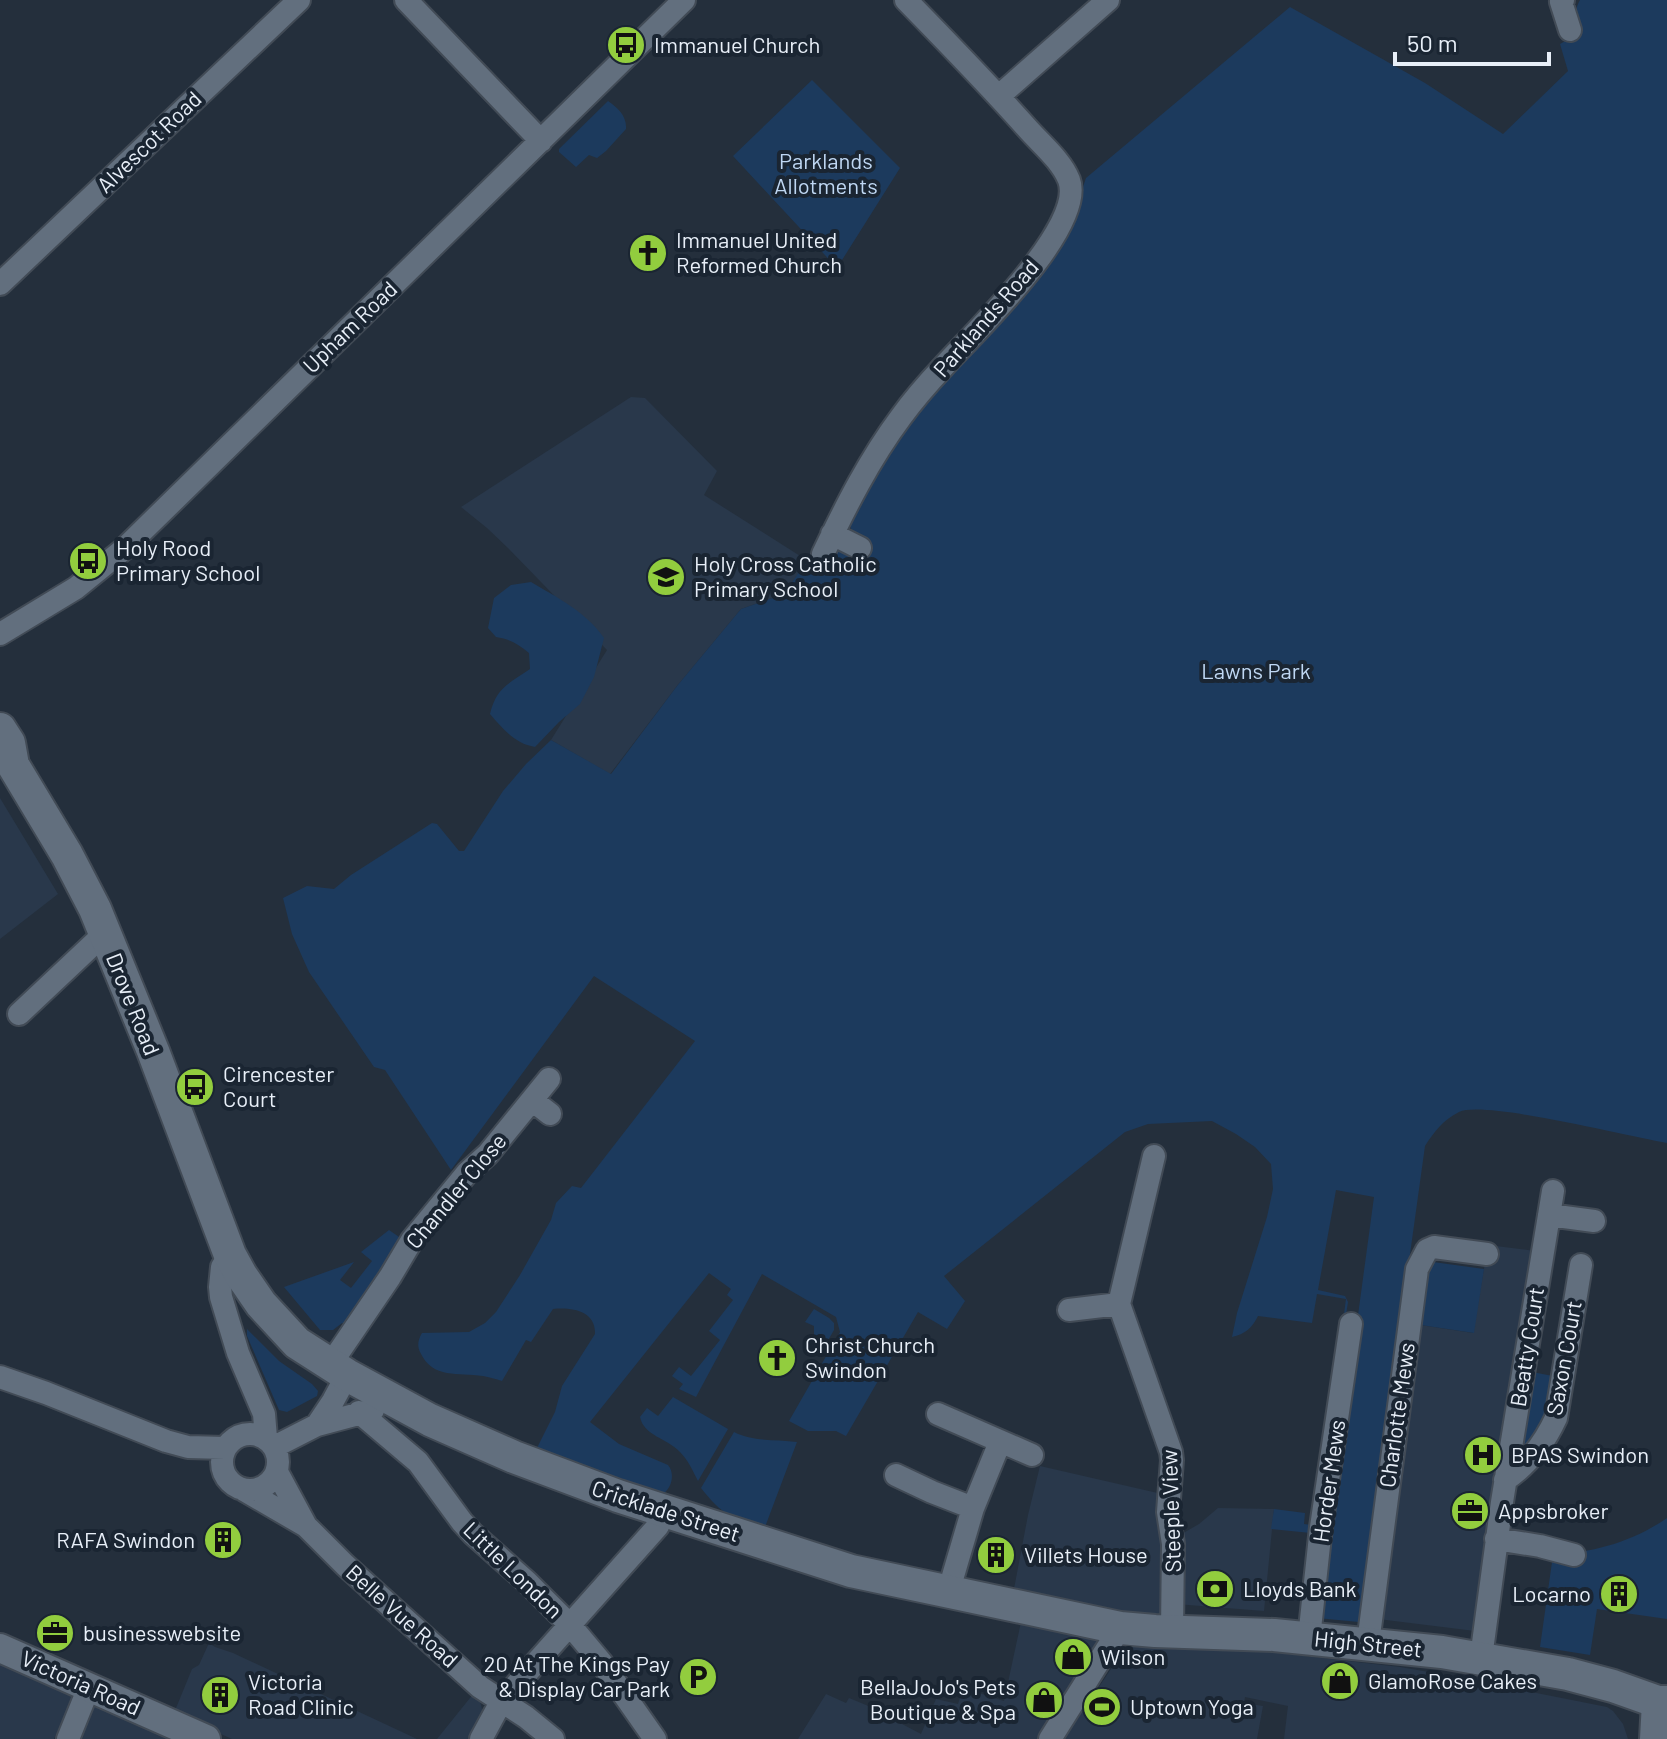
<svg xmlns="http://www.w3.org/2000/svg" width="1667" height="1739" viewBox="0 0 1667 1739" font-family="Barlow,sans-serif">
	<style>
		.built { fill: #29384b }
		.green { fill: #1c3a5d }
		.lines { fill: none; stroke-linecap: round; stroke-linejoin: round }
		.minor-casing { stroke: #424b56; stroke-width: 26 }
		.tertiary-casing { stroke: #424b56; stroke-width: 32 }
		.secondary-casing { stroke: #424b56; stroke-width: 36 }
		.minor { stroke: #626f7e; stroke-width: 22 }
		.tertiary { stroke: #626f7e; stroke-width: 28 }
		.secondary { stroke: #626f7e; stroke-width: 32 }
		.labels { text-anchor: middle; stroke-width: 8; stroke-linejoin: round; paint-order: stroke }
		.poi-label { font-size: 22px; fill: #e8eff8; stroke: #1a2532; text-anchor: start }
		.street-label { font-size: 22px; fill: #e8eff8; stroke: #1a2532 }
		.park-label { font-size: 22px; fill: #bfd7f3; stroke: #1a2532 }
	</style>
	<rect width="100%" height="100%" fill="#242f3c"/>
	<path class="built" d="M631,397L645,398L717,471L704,495L808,561L784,594L741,609L677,686L610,774L551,740L607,650L508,548L487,528L461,507Z
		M0,798L58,894L0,939Z
		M1488,1245L1536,1251L1493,1488L1485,1538L1488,1539L1475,1631L1378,1619L1414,1324L1473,1333Z
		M1040,1466L1162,1494L1163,1609L1159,1616L1076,1609L1013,1594L1028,1515Z
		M1218,1508L1274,1509L1264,1611L1176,1604L1180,1535L1199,1524Z
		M1021,1622L1094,1637L1098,1643L1072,1687L1038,1739H798L826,1694L846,1703L849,1698L866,1705L921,1734L936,1699L958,1704L963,1688L1004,1701Z
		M209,1643L215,1647L233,1653L417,1739H232L174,1713L192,1669L199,1665Z
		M1132,1645L1226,1647L1400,1667L1452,1676L1607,1707L1613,1711L1623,1724L1628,1739H1284L1288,1706L1245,1697L1244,1703L1263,1706L1257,1739H1064L1123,1651Z
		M0,1661L75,1692L54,1739H0Z
		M474,1693L480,1701L484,1717L472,1739H437Z
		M94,1703L180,1739H78Z"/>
	<path class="green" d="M1580,0H1667V1143C1630,1137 1485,1100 1459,1112C1443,1120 1434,1132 1425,1146L1359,1622L1317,1618L1374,1197L1336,1190L1318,1290L1345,1296L1348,1302L1346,1315L1344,1314L1346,1299L1317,1294L1312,1323L1258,1316C1252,1328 1245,1334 1232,1337L1237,1313L1267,1217L1273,1189L1271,1164L1255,1147L1236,1134L1212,1121L1148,1124L1125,1132L944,1276L965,1301L947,1329L918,1312L846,1436L836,1431H808L789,1421L840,1332L836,1317L762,1274L696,1397L679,1389L683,1384L672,1376L679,1367L691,1376L720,1340L709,1331L733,1300L727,1295L731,1289L709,1273L590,1422L619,1444L668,1465C675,1473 672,1487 664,1493L555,1457L537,1448L555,1412L562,1386L595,1334C596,1311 572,1307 553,1309L531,1342L526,1340L502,1381C496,1379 489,1377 483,1376C458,1372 433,1380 420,1352C417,1345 418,1340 422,1333L469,1332L485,1323L496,1312L520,1275L551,1220L556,1203L572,1186L581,1188L695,1041L594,976L451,1170L385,1070L374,1067L309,972L292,934L283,898L307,886L334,889L351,875L432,823L437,824L459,851H464L503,791L526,764L551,740L611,774L677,686L741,609L784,594L810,556L826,565L835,553L843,550L852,534L850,523L871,474L1078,202L1086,178L1290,7L1425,83L1503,134L1568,71L1560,44L1583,31C1577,19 1573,12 1580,0Z
		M812,80L900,168L837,268L733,156Z
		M608,101C618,108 627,116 626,129L606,151L597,158L589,155L576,167L559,152V149Z
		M531,582C558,598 586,612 604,638L594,677L580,704L559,722L535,747C515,744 503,729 490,714C496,688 508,684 530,669L529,653C518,644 510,639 496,637L488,628L494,598L511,585Z
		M389,1230L402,1239L347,1325L342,1323L333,1330H320L284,1287L354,1262L340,1280L351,1288L372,1261L361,1252Z
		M1433,1262L1484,1269L1474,1333L1414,1324L1421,1272Z
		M814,1309L829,1318L834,1323V1330L823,1349L810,1344L814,1336V1326L805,1322Z
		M247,1329L279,1361L312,1384L318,1391L317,1396L287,1412L279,1410L247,1336Z
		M1532,1372L1553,1376L1546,1418L1526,1448L1520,1450Z
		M673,1397L728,1429L698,1481C693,1471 688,1460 680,1452C667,1438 644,1436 640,1417L647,1408L658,1416Z
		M734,1432C753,1442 776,1439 797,1442L765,1527C731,1517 724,1517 701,1488Z
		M1274,1509L1305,1513L1304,1524L1312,1525L1311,1533L1271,1529Z
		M1667,1518V1619L1597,1609L1590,1655L1540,1647L1553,1555C1595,1552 1632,1542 1667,1518Z"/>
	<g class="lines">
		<defs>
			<path id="minor" d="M406,0L541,141
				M1563,0L1561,2L1570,30
				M999,96L1108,0
				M0,284L299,0
				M832,534L860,548
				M823,554C846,506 869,460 901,417C914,399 929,382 944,366C974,333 1086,226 1069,180C1061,160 1041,144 1027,128C988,84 947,42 906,0
				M0,634L76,588L124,549L684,0
				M19,1014L105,933
				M532,1100L550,1114
				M1154,1156L1119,1304L1171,1452L1172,1460L1168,1512L1173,1544L1172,1631
				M1549,1215L1594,1221
				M230,1255L222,1267L220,1287L221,1297L238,1353L264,1414L266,1438
				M1069,1310L1119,1304
				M330,1365L390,1277L412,1240L467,1173L488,1154L549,1079
				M0,1377L46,1393L166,1441L188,1447L225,1448
				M359,1412L418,1462L462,1522L473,1534L527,1582L570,1625L601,1662L655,1739
				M938,1414L1032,1455
				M317,1425L333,1401L347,1375
				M222 1462a28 28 0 1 1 56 0a28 28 0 1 1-56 0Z
				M274,1447L317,1425L373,1410
				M277,1472L306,1526
				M896,1475L932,1492L973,1508
				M1505,1480C1529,1464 1544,1444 1556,1418L1581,1265
				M244,1490L306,1526L345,1565L480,1687L526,1717L553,1739
				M1496,1539L1540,1546L1574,1555
				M948,1593L973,1508L1000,1442
				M1309,1638L1321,1527L1351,1324
				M1368,1643L1417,1269L1427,1250L1434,1247L1487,1254
				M1481,1658L1502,1502L1553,1191
				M68,1739L89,1687
				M481,1739L501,1702L658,1526
				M1050,1739L1120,1628"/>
			<path id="tertiary" d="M0,1648L206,1739"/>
			<path id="secondary" d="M0,729L9,743L13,765L67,855L95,909L153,1051L230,1255L241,1275L261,1304L297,1343L347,1375L430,1420L514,1457L618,1496L851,1571L1120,1628L1155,1631L1274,1635L1442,1652L1568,1674L1613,1686L1658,1702H1667
				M1656,1739L1658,1702"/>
		</defs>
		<use href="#minor" class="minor-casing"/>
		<use href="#tertiary" class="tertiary-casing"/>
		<use href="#secondary" class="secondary-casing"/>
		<use href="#minor" class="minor"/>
		<use href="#tertiary" class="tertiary"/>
		<use href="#secondary" class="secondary"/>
	</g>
	<defs>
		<symbol id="bus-disc" viewBox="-11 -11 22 22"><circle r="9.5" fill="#92cd3e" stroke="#1a2532"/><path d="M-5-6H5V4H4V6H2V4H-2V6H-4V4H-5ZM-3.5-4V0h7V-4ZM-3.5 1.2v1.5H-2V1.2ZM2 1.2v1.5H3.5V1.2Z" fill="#111"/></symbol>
		<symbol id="church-disc" viewBox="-11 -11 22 22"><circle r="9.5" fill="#92cd3e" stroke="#1a2532"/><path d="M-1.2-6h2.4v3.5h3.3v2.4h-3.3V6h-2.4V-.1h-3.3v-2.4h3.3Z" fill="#111"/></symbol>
		<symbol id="school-disc" viewBox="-11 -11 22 22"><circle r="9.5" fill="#92cd3e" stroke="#1a2532"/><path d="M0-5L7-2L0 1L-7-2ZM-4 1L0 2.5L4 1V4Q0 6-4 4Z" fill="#111"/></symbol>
		<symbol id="hospital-disc" viewBox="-11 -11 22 22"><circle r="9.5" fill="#92cd3e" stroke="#1a2532"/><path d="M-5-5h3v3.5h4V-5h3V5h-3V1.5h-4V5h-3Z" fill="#111"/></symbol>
		<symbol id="office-disc" viewBox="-11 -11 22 22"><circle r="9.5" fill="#92cd3e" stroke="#1a2532"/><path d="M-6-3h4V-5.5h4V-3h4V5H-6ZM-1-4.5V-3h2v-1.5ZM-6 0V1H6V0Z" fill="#111"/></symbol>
		<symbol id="building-disc" viewBox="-11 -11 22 22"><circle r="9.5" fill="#92cd3e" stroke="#1a2532"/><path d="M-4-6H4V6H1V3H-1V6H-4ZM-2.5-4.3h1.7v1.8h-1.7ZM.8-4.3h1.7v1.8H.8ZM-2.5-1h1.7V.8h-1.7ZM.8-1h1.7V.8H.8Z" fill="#111"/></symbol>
		<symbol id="bank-disc" viewBox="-11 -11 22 22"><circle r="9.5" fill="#92cd3e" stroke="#1a2532"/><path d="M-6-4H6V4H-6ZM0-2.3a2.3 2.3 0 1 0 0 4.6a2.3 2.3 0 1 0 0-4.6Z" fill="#111"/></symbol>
		<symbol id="shop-disc" viewBox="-11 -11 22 22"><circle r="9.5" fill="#92cd3e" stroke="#1a2532"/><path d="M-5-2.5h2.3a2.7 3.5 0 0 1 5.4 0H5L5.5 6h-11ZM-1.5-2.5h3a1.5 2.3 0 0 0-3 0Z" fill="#111"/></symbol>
		<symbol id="parking-disc" viewBox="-11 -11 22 22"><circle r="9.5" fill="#92cd3e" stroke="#1a2532"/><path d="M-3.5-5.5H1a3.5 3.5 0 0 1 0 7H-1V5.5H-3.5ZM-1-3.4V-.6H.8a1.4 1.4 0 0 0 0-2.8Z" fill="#111"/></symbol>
		<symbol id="stadium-disc" viewBox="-11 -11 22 22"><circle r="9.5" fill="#92cd3e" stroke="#1a2532"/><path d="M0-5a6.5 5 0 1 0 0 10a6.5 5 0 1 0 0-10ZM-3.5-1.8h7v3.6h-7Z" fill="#111"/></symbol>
	</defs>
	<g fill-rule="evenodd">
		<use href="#bus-disc" x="604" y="23" width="44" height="44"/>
		<use href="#church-disc" x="626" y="231" width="44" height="44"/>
		<use href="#bus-disc" x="66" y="539" width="44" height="44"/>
		<use href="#school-disc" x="644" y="555" width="44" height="44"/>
		<use href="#bus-disc" x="173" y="1065" width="44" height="44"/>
		<use href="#church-disc" x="755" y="1336" width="44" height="44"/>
		<use href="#hospital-disc" x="1461" y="1433" width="44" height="44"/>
		<use href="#office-disc" x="1448" y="1489" width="44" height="44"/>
		<use href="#building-disc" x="201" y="1518" width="44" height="44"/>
		<use href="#building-disc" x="974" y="1533" width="44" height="44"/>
		<use href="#bank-disc" x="1193" y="1567" width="44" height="44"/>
		<use href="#building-disc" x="1597" y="1572" width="44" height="44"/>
		<use href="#office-disc" x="33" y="1611" width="44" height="44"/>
		<use href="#shop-disc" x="1051" y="1635" width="44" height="44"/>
		<use href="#parking-disc" x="676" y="1655" width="44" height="44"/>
		<use href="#shop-disc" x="1318" y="1659" width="44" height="44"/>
		<use href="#building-disc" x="198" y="1673" width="44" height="44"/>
		<use href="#shop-disc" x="1022" y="1678" width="44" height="44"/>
		<use href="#stadium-disc" x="1080" y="1685" width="44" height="44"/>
	</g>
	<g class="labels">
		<g class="poi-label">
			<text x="654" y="53">Immanuel Church</text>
			<text x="676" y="248">Immanuel United<tspan x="676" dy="25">Reformed Church</tspan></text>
			<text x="116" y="556">Holy Rood<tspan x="116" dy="25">Primary School</tspan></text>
			<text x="694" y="572">Holy Cross Catholic<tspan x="694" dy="25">Primary School</tspan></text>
			<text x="223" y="1082">Cirencester<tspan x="223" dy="25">Court</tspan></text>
			<text x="805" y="1353">Christ Church<tspan x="805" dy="25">Swindon</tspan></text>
			<text x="1511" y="1463">BPAS Swindon</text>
			<text x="1498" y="1519">Appsbroker</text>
			<text x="195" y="1548" text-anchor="end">RAFA Swindon</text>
			<text x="1024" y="1563">Villets House</text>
			<text x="1243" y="1597">Lloyds Bank</text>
			<text x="1591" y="1602" text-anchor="end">Locarno</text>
			<text x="83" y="1641">businesswebsite</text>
			<text x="1101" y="1665">Wilson</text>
			<text x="670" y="1672" text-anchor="end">20 At The Kings Pay<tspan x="670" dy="25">&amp; Display Car Park</tspan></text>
			<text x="1368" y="1689">GlamoRose Cakes</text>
			<text x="248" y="1690">Victoria<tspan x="248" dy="25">Road Clinic</tspan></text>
			<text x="1016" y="1695" text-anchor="end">BellaJoJo's Pets<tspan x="1016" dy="25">Boutique &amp; Spa</tspan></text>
			<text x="1130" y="1715">Uptown Yoga</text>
		</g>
		<g class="street-label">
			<text transform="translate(149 142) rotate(-44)" y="8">Alvescot Road</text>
			<text transform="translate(986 318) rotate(-49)" y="8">Parklands Road</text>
			<text transform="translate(350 327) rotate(-44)" y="8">Upham Road</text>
			<text transform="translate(133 1004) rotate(68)" y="8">Drove Road</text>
			<text transform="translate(456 1191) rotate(-50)" y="8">Chandler Close</text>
			<text transform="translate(1527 1347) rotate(-81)" y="8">Beatty Court</text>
			<text transform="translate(1564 1358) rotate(-80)" y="8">Saxon Court</text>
			<text transform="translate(1397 1415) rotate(-82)" y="8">Charlotte Mews</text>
			<text transform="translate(1329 1481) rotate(-82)" y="8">Horder Mews</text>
			<text transform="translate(666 1511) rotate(18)" y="8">Cricklade Street</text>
			<text transform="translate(1171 1511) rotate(-92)" y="8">Steeple View</text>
			<text transform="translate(513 1570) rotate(44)" y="8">Little London</text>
			<text transform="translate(402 1616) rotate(42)" y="8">Belle Vue Road</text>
			<text transform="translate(1368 1644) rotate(6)" y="8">High Street</text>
			<text transform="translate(81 1683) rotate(24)" y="8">Victoria Road</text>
		</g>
		<g class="park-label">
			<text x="826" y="169">Parklands<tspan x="826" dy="25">Allotments</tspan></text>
			<text x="1256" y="679">Lawns Park</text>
		</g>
	</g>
	<path d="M1395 52v12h154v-12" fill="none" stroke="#e8eff8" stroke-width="4"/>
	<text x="1407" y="52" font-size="24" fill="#e8eff8" stroke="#1a2532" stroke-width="6" paint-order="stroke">50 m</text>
</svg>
